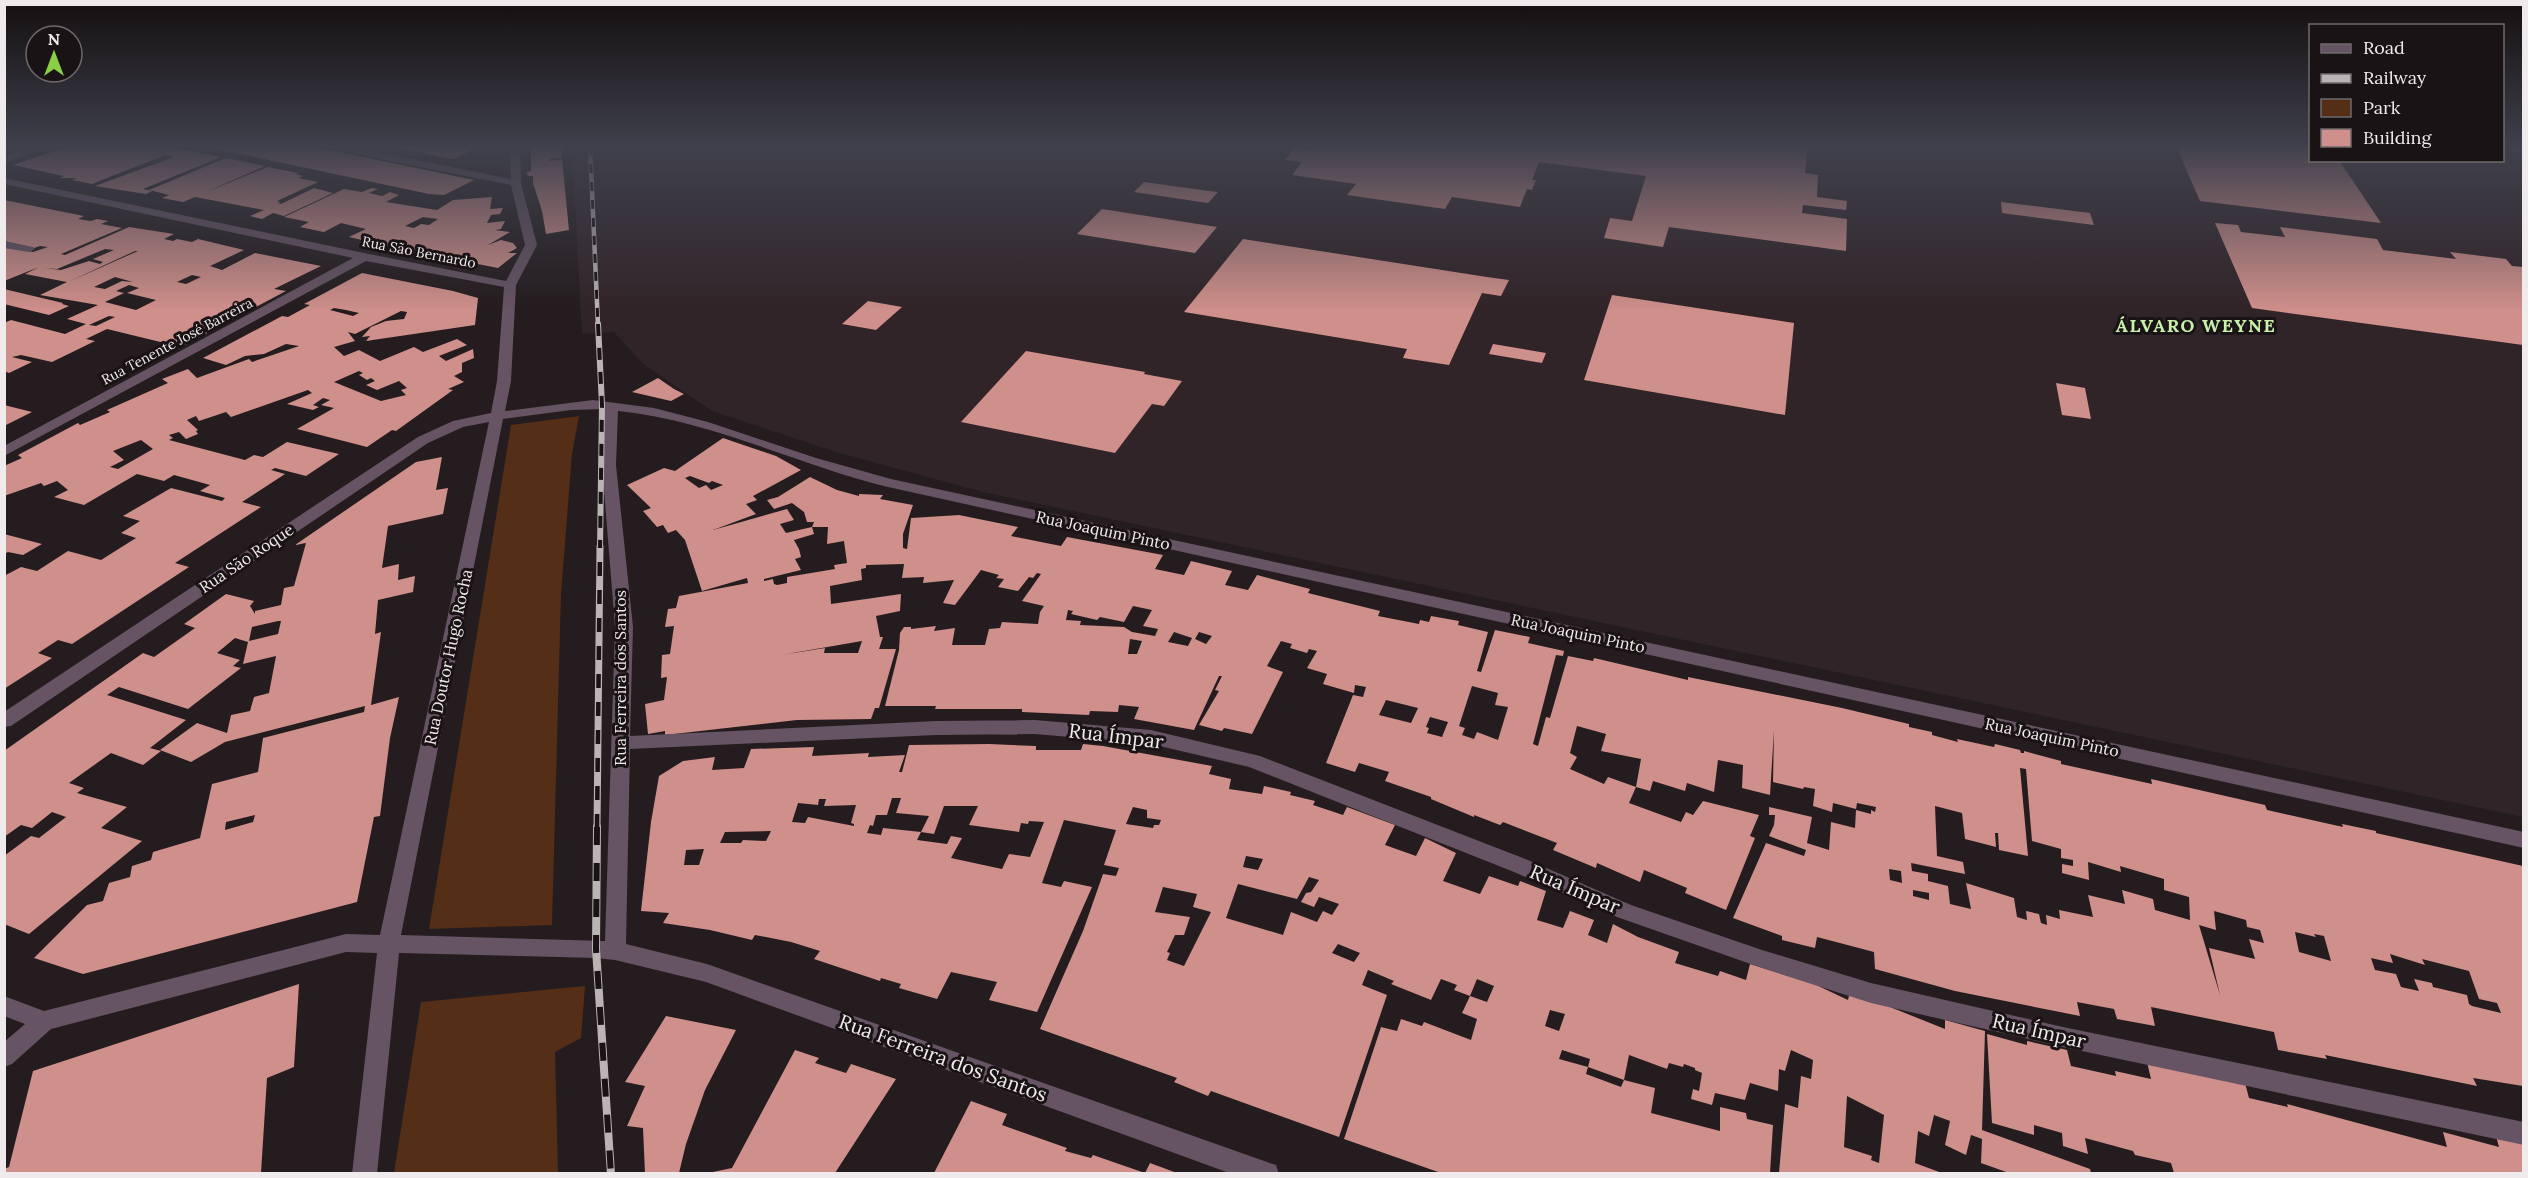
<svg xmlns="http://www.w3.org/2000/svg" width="2528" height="1178" viewBox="0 0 2528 1178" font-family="Lora,serif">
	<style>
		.built { fill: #312428 }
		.green { fill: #542e16 }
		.building { fill: #cf8f8a; fill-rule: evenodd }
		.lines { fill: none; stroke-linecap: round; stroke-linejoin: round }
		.service { fill: #665363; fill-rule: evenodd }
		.minor { fill: #665363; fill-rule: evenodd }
		.rail-far3-casing { stroke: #bab4b5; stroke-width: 4.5 }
		.rail-far2-casing { stroke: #bab4b5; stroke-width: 6 }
		.rail-far1-casing { stroke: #bab4b5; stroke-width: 7 }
		.rail-casing { stroke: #bab4b5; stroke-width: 8 }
		.rail-far3 { stroke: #1a1315; stroke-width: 3; stroke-dasharray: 9; stroke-linecap: butt }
		.rail-far2 { stroke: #1a1315; stroke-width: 4; stroke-dasharray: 12; stroke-linecap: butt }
		.rail-far1 { stroke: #1a1315; stroke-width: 4.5; stroke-dasharray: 14; stroke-linecap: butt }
		.rail { stroke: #1a1315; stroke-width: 6; stroke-dasharray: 18; stroke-linecap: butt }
		.labels { text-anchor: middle; stroke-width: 6; stroke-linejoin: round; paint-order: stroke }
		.far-street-label { font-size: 14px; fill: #efeaeb; stroke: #1a1315 }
		.street-label { font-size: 16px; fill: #efeaeb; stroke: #1a1315 }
		.far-district-label { font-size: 18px; font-weight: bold; letter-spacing: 1.5px; fill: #caf1ab; stroke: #1a1315 }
		.near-street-label { font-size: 20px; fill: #efeaeb; stroke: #1a1315 }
	</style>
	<rect width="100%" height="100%" fill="#241c1e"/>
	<path class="built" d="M572,146H2310V160H2502L2503,146H2523V817L983,492L836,452L712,411L643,364L614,332L582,334Z"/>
	<path class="green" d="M579,416L572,454L561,594L552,925L429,929L511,425Z
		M585,986L581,1038L555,1052L558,1173H394L421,1002Z"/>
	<path class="building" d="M70,146H166L221,157L143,189L152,191L146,194L95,186L174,157L165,155L92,184L72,180L77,178H60L64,176L13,165Z
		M203,146L315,147L474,180L444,195L429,194Z
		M386,146H480L454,159Z
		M531,146H561L562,157L550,159V161L562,159L569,230L546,234L542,211L533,183V176H528L527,172L531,171Z
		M1315,146H1808L1805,173L1818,175L1817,197L1847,201L1846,210L1803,205L1802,213L1847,219L1846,251L1669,227L1663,247L1604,238L1610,218L1632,221L1646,176L1539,162L1532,180H1536L1532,190L1527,189L1520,207L1452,197L1445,209L1347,195L1356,184L1292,175L1302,162L1285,160L1294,147L1312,150Z
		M2176,146H2310V160H2339L2381,223L2200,201Z
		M226,158L265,166L206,192L268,167L298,173L295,174L303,176L298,178L318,182L277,201L281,202L278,203L281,204L314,188L333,193L284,216L273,213L262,219L250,216L264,210L195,197L183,202L162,198L169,195L149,190Z
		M1144,182L1202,190L1218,192L1208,203L1134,192Z
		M371,188L378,189L369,193L382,196L390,192L399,195L386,202L437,210L453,200L492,197L490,209L503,208L500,214L491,215L487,223L505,221L501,229L495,230L510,232L488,245L501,240L513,243L517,248L508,253H517L498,268L417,252L410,256L394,252L401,249L349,237L366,229L341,223L324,232L300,227L309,222L284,217L344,189L362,192ZM423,217L438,219L429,225L421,224L414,228L405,226Z
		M4,200L84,216L78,219L91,221L97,219L108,221L101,224L122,228L61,254L65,255L129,227L174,234L164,239L173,241L177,239L192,242L198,239L244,250L210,266L222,270L255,253L321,266L274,289L286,291L181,347L107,329L86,339L95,341L52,362L21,355L12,357L32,362L9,373L4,371V323L11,320L65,334L86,324L67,319L98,305L40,295L67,282L25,274L39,267L4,281V246L33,252L48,247L40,246L34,248L4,241ZM105,249L114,250L93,259L103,262L100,264L89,261L61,270L45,268L57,269ZM135,251H138L68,282ZM192,275L201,277L186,284L177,282ZM115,277L133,282L122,281L105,289L94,287ZM129,285L139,288L127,293L156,300L136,310L105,302L124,293L116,291ZM109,316L115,317L96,326L89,325Z
		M2001,202L2090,213L2094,225L2002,213Z
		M1102,209L1217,227L1195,253L1077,234Z
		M2215,223L2238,225L2241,232L2285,237L2280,227L2377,239L2383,250L2456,259L2450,252L2506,259L2512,266L2523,267V345L2252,308Z
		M1243,239L1487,277L1509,280L1501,296L1482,293L1449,365L1403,358L1407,349L1184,312Z
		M362,273L453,291L478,298L475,325L366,341L370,336L362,337L371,327L386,321L404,319L407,312L401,311L355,334L348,332L355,341L334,347L344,356L359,350L380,361L414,347L423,352L457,339L467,345L439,356L446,361L473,349L474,358L462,363V372L454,376L464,382L448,389L453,390L396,431L392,430L367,447L297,429L334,408L321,405L330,400L323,398L313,405L319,407L313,410L287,404L312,393L308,390L231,417L226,412L199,421L196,416L187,420L198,430L196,431L198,434L186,439L179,432L169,435L173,438L169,440L245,460L254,455L263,457L287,442L339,454L306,476L275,468L271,470L285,474L242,502L261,507L175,563L189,567L72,644L58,640L38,653L52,658L4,689V576L21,567L37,571L68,551L101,560L136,538L121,533L140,521L123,516L171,488L222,501L225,498L200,491L210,485L174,475L164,481L137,474L84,505L54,497L68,490L57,481L44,486L41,483L4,496V466L22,458L18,455L78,423L80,425L110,412L107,410L168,383L162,379L188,369L197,378L249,359L252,362L299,346L286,344L264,354L245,356L226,365L203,358L282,316L288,317L310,305L304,304ZM334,308L346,310L359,313L353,316L330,310ZM359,371L363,373L359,375L367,380L371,378L375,381L366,385L377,390L399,381L407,388L401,390L406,395L381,401L334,382ZM141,440L153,449L118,469L110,467L124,460L113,451Z
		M4,289L63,303L62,304L69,306L49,315L4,304Z
		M1612,295L1794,323L1785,415L1584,380Z
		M868,301L902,307L876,330L842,324Z
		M1493,344L1546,353L1542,363L1489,354Z
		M1026,351L1145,372L1144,374L1182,381L1164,406L1152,404L1115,453L961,422Z
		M658,378L674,389L684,394L671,401L632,392Z
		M2056,383L2085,388L2091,419L2062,415Z
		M4,405L32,412L4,426Z
		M723,438L776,456L801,470L753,496L757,500L746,504L756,514L713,530L787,509L794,520L780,524L786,533L812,527L814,534L794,540L799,549L801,557L795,559L801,570L764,579V581L773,579L774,584L777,585L787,583V577L835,569L834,565L847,563L844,541L827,544L828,527H812L814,522H807L804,512L792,503L774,509L767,500L778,497L810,477L837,490L859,496V494L883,495L880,499L913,505L903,534V548L907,549L911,518L959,515L1018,527L1011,536L1061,546L1067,537L1163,555L1155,569L1184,575L1191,561L1232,571L1225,585L1248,590L1257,575L1310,589L1308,593L1380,611L1378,616L1419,624L1420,620L1429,622L1431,616L1459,621L1458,625L1488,632L1477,671L1481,672L1495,630L1530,637L1528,643L1564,651L1563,656L1556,655L1533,744L1538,746L1546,717L1550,718L1568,656L1593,661L1594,658L1688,680V677L1842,708L1909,724V727L1932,732V735L1958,742L1957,739L1994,747L1995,744L2020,750L2021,753H2024V751L2061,761V764L2152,784L2151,779L2265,805L2267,810L2343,827L2342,824L2376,831V833L2523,866V1086L2473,1078L2477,1086L2325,1055L2327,1059L2278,1050L2274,1032L2151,1007L2155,1026L2117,1019L2114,1009L2077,1002L2080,1016L1955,991L1875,969L1874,952L1817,937L1815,948L1782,940V936L1733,918L1766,843L1804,856L1806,850L1769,836L1774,825L1775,815H1769V807L1812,817L1807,843L1829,850L1831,822L1855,828L1856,810L1871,814V810L1875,812L1876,807L1857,803L1856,809L1833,803L1832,812L1813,806L1815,789L1804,787L1803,789L1773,782L1774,730L1770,795L1742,788L1743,765L1718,760L1714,792L1687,783L1685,791L1653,781L1650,791L1636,787L1641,759L1601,751L1606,734L1577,726L1570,753L1577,757L1570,769L1604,784L1608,777L1636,787L1629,803L1681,822L1686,812L1693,815L1703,801L1759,815L1750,836L1755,838L1726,910L1685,893L1687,888L1644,870L1640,882L1597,863L1596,868L1553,850L1557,843L1503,822L1500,825L1474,815V817L1431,799V797L1385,781L1389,772L1359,763L1355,772L1326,763L1353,695L1363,697L1366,687L1355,685L1354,693L1323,684L1327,674L1307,668L1317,651L1309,649L1307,653L1290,648L1292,644L1281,641L1267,666L1283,672L1252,734L1224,728L1222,731L1199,725L1219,691L1215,690L1222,676H1219L1194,730L1134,719L1139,707L1119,705L1118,712L1090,711L1089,715L1022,712V709H935L936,706H885L899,650L900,633L904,627H911V629L936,626L934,631L955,628L952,645H985L989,629L1000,628L1002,622L1038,624L1040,612L1044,606L1022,601L1041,574L1037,573L1033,578L1029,577L1018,591L998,587L1004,579L996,578L999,575L981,570L955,605L943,603L954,580L923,583L924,577L902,578L904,564L866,565V568L861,569L862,580L830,586L831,604L901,594L900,611L876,616L880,637H883L879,649H896L879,708H875L871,719L797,720L665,735V731L648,734L645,704L664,700L667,677L661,678L662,655L670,654L674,626L665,627L668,609L676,608L679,596L748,583L747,578L702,591L685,540L676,530L668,533L663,525L657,527L643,511L651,508L627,485L664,468L675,471ZM690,476L709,483L712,481L723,485L711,490L706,485L699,488L685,478ZM1133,606L1152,610L1143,626L1158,629L1155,636L1132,632L1124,627L1080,625L1081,621L1066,620L1068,610L1073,611L1071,614L1097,620L1100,617L1124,622ZM1174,632L1192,638L1188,646L1168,642ZM1199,632L1212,636L1206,644L1195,639ZM1130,639L1142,641L1137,654H1128ZM862,641L858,653H824L825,648L781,655ZM1472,686L1498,693L1495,705L1508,707L1498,740L1477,732L1474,739L1462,735L1465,728L1459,726ZM1386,700L1418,708L1411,723L1379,715ZM1430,717L1448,722L1442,737L1427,733L1429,728L1426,727ZM2020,768L2026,769L2032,841L2061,849V858L2073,860V866L2062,864V873L2089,880L2088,862L2121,872L2120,866L2164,879V890L2189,897L2190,920L2155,910L2153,899L2122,890L2125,904L2088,895L2093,917L2059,910L2060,919L2046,915L2047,925L2041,923L2039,914L2026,911L2027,920L2017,917L2014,898L1966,883L1971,909L1950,904L1948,886L1928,881V874L1912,871L1911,863L1965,874L1963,862L1937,856L1935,806L1962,813L1965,839L1996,847L1995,833H1998L1999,850L2028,856ZM1889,869L1901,871L1902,883L1890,880ZM1913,890L1929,893V900L1913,896ZM2214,911L2246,920L2247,927L2260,930L2264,943L2249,939L2255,959L2209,948L2220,995L2199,925L2216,930ZM2295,932L2316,937L2314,934L2324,936L2331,961L2299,952ZM2390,954L2425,965L2422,959L2469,971L2479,999L2497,1003L2501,1013L2472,1006L2469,1004L2467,995L2433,987L2432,983L2414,979L2419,991L2401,987L2396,974L2375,970L2371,958L2393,963Z
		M442,457L436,490L448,488L443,514L388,526L382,568L399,564L398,580L415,576L413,592L378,600L375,634L381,632L371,705L399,697L390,738L380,816L374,817L357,902L83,974L34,958L87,905L103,901L109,883L130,877L132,866L151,860L153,852L200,838L212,784L258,772L263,738L364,712L365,706L225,742L191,762L160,750L197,723L227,733L231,715L250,711L254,697L269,693L276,656L243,664L248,642L235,638L217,653L240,660L233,666L241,668L188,709L119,687L107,695L186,720L150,748L161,751L143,765L111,753L69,783L84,788L77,793L127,807L101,828L142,841L29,934L4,924V856L31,836L39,838L66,817L52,812L32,828L21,825L4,837V751L143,653L154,657L195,628L184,624L226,594L254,601L250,606L255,614V611L281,605L284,588L294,586L306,543L295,545L416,462ZM278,621H281L278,634L249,641L252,627ZM255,815L253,822L225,830L226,822Z
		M4,534L42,544L23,555L8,552L4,554Z
		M989,744L1036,746V750H1081L1083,744L1103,746L1212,766L1209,774L1231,779L1229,789L1262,794L1264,786L1291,792L1290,795L1315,801L1313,805L1343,815L1347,807L1395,825L1385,845L1416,856L1425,838L1456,853L1443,881L1480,894L1489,876L1518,886L1520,881L1546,891L1537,920L1563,928L1570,911L1594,920L1588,935L1607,943L1613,924L1638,937L1679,952L1675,963L1718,976L1720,971L1746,980L1750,964L1812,983L1848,1000L1850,991L1945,1029V1020L1985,1031L1982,1130L2090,1169L2091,1173H2009L1981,1163L1982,1139L1971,1135L1966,1155L1945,1145L1950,1121L1934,1115L1929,1136L1918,1131L1915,1163L1942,1173H1779L1785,1104L1798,1108L1801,1076L1811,1079L1813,1060L1791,1050L1785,1071L1779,1069L1778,1091L1750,1083L1745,1100L1715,1093L1712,1105L1691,1099L1693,1089L1699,1091L1702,1073L1695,1070V1068L1684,1064L1683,1067L1669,1063L1667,1069L1629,1055L1624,1080L1655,1088L1651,1113L1720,1131V1107L1746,1113L1747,1119L1773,1125L1770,1173H1441L1344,1139L1381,1027L1397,1031L1401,1019L1422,1026L1424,1022L1471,1040L1477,1019L1462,1013L1470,996L1454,990L1457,985L1441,979L1431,1000L1391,984L1394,981L1368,970L1362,985L1387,995L1339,1137L1211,1091L1208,1096L1174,1082L1177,1078L1040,1029L1083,931L1103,874L1116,876L1119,868L1104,865L1116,830L1064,820L1042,883L1061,887L1064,881L1092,887L1037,1012L989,1000L997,982L951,972L937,999L899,988L901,984L881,978L880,981L814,959L820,951L791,942L755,935L752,940L710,930L663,923L669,913L641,911L651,822L659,776L683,761L715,757L712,770L744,768L751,749L814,747L812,756L869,753L868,757L905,755L899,772H902L909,745ZM892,798H901L896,813L929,816L921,832L934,834L944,806H978L969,825L1019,832L1021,823L1028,824L1029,821L1044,822L1030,857L1009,854L1002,869L951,858L962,838L951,836L947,844L917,840L921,832L883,828L881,835L867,833L870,825L873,826L876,815H887ZM819,799H826L824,806L856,805L851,823L854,824V826L808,817L805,823L792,822L798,803L818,805ZM1133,807L1147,810V818L1161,820L1159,825H1154L1153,828L1126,824ZM771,831L766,841L743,840L741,843H720L725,832ZM704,849L699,865H684L686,850ZM1246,856L1263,859L1258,870L1243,867ZM1309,877L1319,880L1311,892L1306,893L1301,902L1314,907L1319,897L1339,904L1332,915L1323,911L1317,922L1291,912L1283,935L1226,918L1238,884L1297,899ZM1163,887L1197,894L1193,907L1211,912L1184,966L1167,960L1170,953L1167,952L1175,935H1184L1190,917L1155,912ZM1338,944L1360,953L1354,962L1332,953ZM1477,979L1494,986L1487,1002L1470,996ZM1550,1010L1565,1014L1559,1031L1545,1026ZM1562,1050L1590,1059L1588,1067L1624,1080L1621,1087L1586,1074L1588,1067L1559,1059ZM1847,1096L1884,1115L1879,1163L1871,1160L1872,1156L1844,1147Z
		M299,984L294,1067L267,1078L261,1173H4V1169L9,1167L33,1071Z
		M666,1016L736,1030L705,1090L686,1144L679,1173H645L643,1128L627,1126L645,1086L625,1082Z
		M1987,1034L2027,1045V1041L2067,1050L2071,1066L2116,1076L2115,1071L2151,1079L2147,1062L2244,1079L2249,1098L2288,1107L2287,1104L2447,1147L2443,1132L2499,1147L2496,1136L2523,1143V1173H2174L2171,1163L2135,1155L2133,1151L2085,1138L2088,1154L2063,1146L2062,1133L2034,1125V1135L1992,1123Z
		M795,1050L819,1058L815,1063L846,1073L851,1064L896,1079L835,1173H708L732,1168Z
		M971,1101L1007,1114L1002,1125L1067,1148L1065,1151L1091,1158L1093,1155L1145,1173L1150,1163L1177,1173H934Z"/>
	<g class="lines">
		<path class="service" d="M4,241L33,247L35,249L29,252L4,248Z"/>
		<path class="minor" d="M32,146H47L4,163V156Z
			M325,146H346L511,179L510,146H520L521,183L537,245L516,285L511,381L505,411L593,400L654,408L708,422L816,458L891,479L2524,832V848L888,487C798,465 710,420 618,411L616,465L633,627L630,736L936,721L1035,720L1151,730L1260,756L1528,860L1631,905L1762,950L1871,983L2063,1027L2524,1122V1145L2063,1047L1871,1003L1762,968L1617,917L1514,872L1249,767L1151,744L1035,734L936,735L630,749L626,944L707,964L1267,1162L1276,1165L1279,1174H1232L706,982L615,960L596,958L399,953L377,1174H352L377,953L346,952L51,1029L12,1064L4,1067V1042L25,1024L4,1016V996L44,1011L346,934L380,935L489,422L463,427L428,443L11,726L4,727V712L418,437L453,421L491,413L497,381L504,287L366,261L4,456V446L353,258L4,184V178L364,253L506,281L525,245L511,185L330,149ZM604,409L602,465L615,627L605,941L401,935L503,419L571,410Z"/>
		<defs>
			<path id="rail-far3" d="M590,146L598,325
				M2503,146L2524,151"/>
			<path id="rail-far2" d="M598,324L602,405L600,548"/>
			<path id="rail-far1" d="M597,828L600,547"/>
			<path id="rail" d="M597,827L596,949L611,1174"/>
		</defs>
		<use href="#rail-far3" class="rail-far3-casing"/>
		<use href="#rail-far2" class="rail-far2-casing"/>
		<use href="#rail-far1" class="rail-far1-casing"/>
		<use href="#rail" class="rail-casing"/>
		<use href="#rail-far3" class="rail-far3"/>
		<use href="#rail-far2" class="rail-far2"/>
		<use href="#rail-far1" class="rail-far1"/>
		<use href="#rail" class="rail"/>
	</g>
	<linearGradient id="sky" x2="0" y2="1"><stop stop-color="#140f10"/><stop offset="0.47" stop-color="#3f404c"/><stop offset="1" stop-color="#3f404c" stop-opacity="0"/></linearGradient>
	<rect width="2528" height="311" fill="url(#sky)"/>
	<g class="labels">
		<g class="far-street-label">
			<text transform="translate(419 252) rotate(11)" y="5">Rua São Bernardo</text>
			<text transform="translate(177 341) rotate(-28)" y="5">Rua Tenente José Barreira</text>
		</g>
		<g class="street-label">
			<text transform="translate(1103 530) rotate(12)" y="6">Rua Joaquim Pinto</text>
			<text transform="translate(246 558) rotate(-34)" y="6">Rua São Roque</text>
			<text transform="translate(1578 633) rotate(12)" y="6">Rua Joaquim Pinto</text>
			<text transform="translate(448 657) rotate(-78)" y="6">Rua Doutor Hugo Rocha</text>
			<text transform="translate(620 678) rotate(-90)" y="6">Rua Ferreira dos Santos</text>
			<text transform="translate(2052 737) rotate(12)" y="6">Rua Joaquim Pinto</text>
		</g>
		<g class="far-district-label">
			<text x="2196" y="332">ÁLVARO WEYNE</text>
		</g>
		<g class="near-street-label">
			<text transform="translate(1116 736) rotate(7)" y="7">Rua Ímpar</text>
			<text transform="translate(1575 889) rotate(23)" y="7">Rua Ímpar</text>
			<text transform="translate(2039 1031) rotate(13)" y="7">Rua Ímpar</text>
			<text transform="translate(943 1058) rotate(20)" y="7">Rua Ferreira dos Santos</text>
		</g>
	</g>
	<rect width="2528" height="1178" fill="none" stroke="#efeaeb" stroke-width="12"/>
	<rect x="2309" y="24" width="195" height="138" fill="#1a1315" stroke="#6f696b" stroke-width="1.5"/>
	<rect x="2321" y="44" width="30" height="9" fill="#665363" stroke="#6f696b" stroke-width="1.5"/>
	<text x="2363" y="54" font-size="18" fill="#efeaeb">Road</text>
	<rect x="2321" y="74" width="30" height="9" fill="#bab4b5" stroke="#6f696b" stroke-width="1.5"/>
	<text x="2363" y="84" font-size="18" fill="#efeaeb">Railway</text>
	<rect x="2321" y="99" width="30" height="18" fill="#542e16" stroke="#6f696b" stroke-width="1.5"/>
	<text x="2363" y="114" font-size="18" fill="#efeaeb">Park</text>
	<rect x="2321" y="129" width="30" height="18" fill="#cf8f8a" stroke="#6f696b" stroke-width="1.5"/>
	<text x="2363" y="144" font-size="18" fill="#efeaeb">Building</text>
	<g transform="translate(54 54)"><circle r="28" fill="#1a1315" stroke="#6f696b" stroke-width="1.5"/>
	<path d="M0-4.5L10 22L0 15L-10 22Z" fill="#8bce46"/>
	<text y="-9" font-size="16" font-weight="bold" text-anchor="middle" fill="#efeaeb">N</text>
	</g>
</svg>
